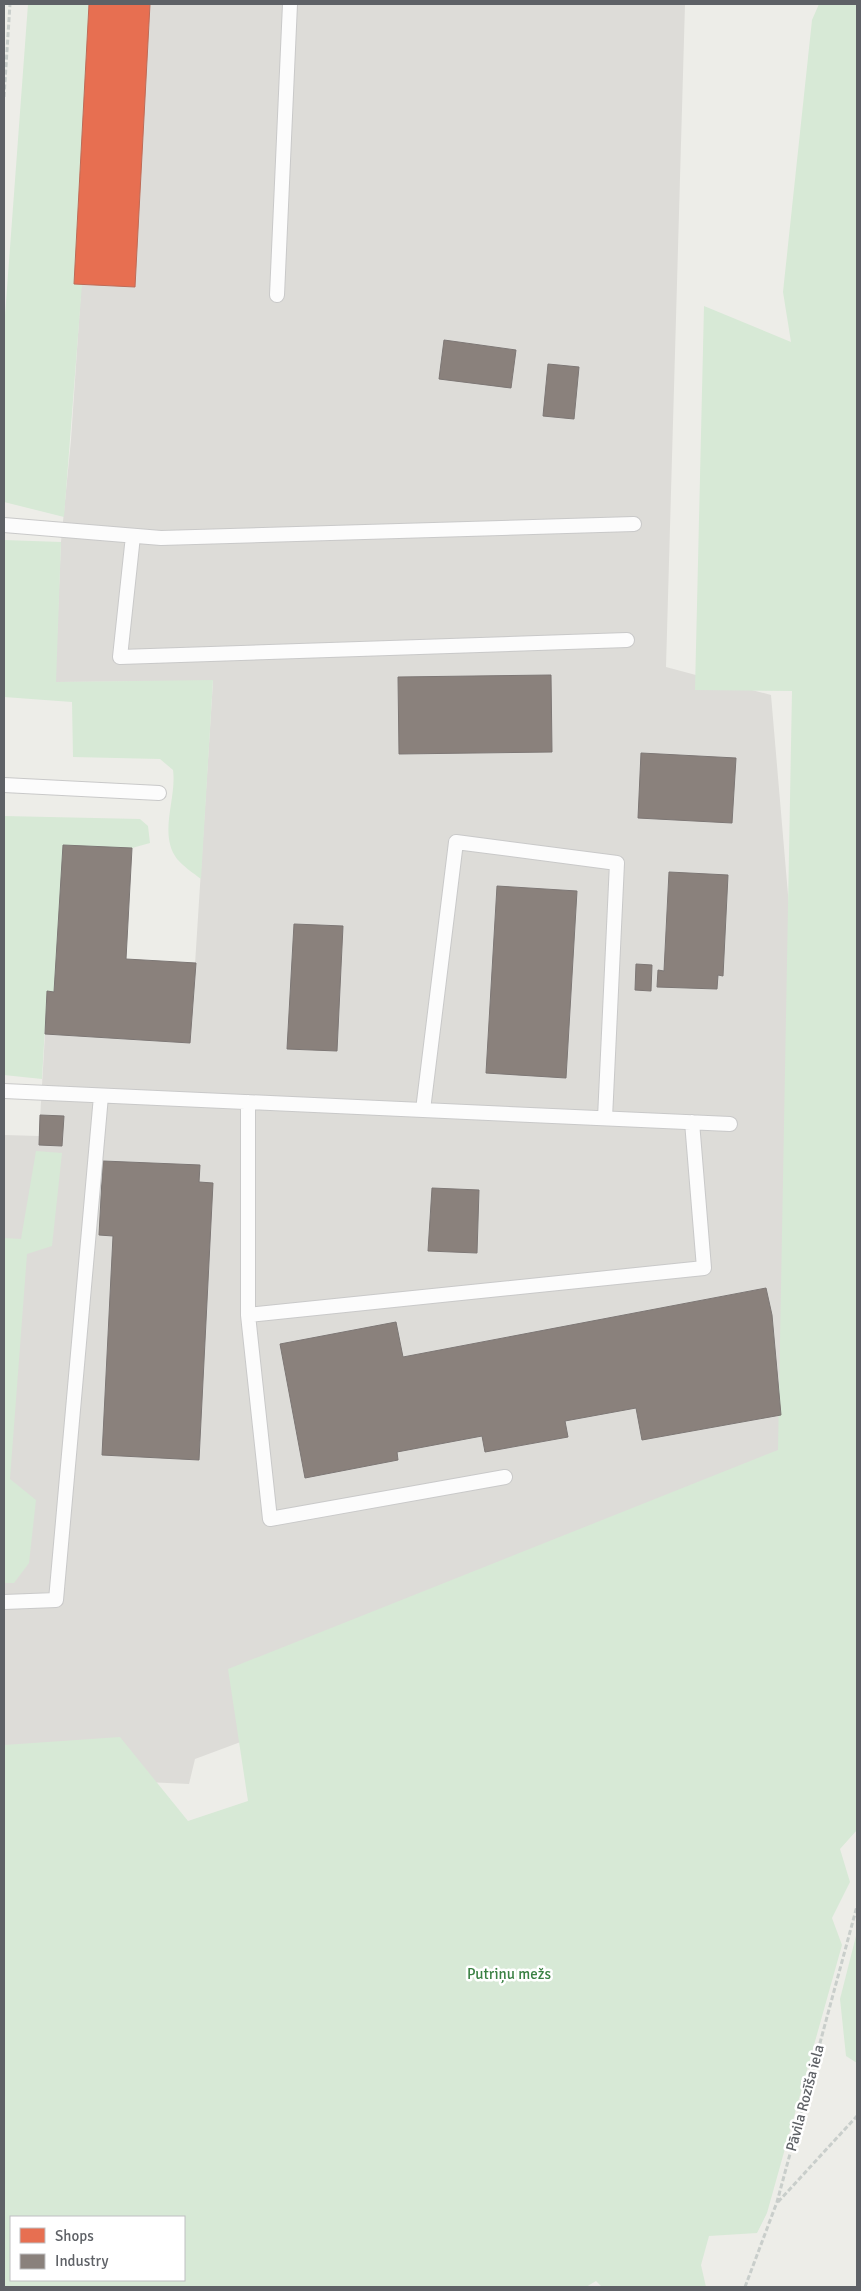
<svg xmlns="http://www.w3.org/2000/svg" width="861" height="2291" viewBox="0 0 861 2291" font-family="Signika,sans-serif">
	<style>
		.industrial { fill: #dddcd8 }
		.green { fill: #d7e9d6; fill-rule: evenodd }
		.shops { fill: #e76f51; stroke: #be6b57 }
		.industry { fill: #8a817c; stroke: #7d7775 }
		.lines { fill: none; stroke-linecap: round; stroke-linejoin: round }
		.service-casing { stroke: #c9c9c9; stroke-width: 16 }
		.path { stroke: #c9cecb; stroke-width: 3; stroke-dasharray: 5 2.5; stroke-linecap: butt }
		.service { stroke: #fcfcfc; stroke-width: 14 }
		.labels { text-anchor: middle; stroke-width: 5; stroke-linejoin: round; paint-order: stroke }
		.park-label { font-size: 15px; fill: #3a8143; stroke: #fff }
		.street-label { font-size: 15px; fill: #5e6166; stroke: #fff }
	</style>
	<rect width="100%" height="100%" fill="#edede8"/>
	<path class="industrial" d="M100,4H685L666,667L771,695L841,1517L195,1759L189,1784L125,1781L4,1819V1135L39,1136L45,1034L190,1043L213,681L55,682L61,542L71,440Z"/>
	<path class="green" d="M28,4H89L74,284H82L64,517L4,502V329Z
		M819,4H857V1830L840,1849L850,1882L832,1918L842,1945L767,2213L757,2233L709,2236L701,2265L706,2287H602L596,2281L586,2287H4V1745L120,1737L188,1821L248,1801L228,1669L778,1450L792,691L695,690L704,306L791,342L783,292L812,20ZM11,2217H184V2280H11Z
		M4,540L61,542L56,682L213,680L201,879C193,873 183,866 177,859C158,834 177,798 173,770L160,759L73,757L72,702L4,697Z
		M4,816L140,819L148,826L150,843L132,848L63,845L54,992H47L42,1079L4,1075Z
		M36,1151L62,1153L52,1246L27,1254L10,1479L36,1500L29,1563L14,1583H4V1238L21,1239Z
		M857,1932V2063L846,2056L840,1999Z"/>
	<path class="shops" d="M89,4H150L135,287L74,284Z"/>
	<path class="industry" d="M444,340L516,350L511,388L439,379Z
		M548,364L579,367L574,419L543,416Z
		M551,675L552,752L399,754L398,677Z
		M641,753L736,758L732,823L638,818Z
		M63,845L132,848L126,959L196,963L190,1043L45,1034L47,991L54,992Z
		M669,872L728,875L723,976L718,975L717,989L657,987L658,970L664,971Z
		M497,886L577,891L566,1078L486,1073Z
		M294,924L343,926L337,1051L287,1049Z
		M636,964L652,965L651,991L635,990Z
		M40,1115L64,1116L62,1146L39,1145Z
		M103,1161L200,1165L199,1182L213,1183L199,1460L102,1455L113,1236L99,1235Z
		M432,1188L479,1190L477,1253L428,1251Z
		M766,1288L772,1315L781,1415L642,1440L636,1408L565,1421L568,1437L485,1452L482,1436L397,1452L398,1460L305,1478L280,1344L396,1322L403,1357Z"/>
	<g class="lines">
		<defs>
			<path id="service" d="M277,295L290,4
				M4,525L161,538L634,524
				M133,536L120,657L627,640
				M4,785L159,793
				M4,1091L730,1124
				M248,1102V1315L704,1268L692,1122
				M423,1110L456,842L617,863L605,1118
				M248,1315L270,1519L505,1477
				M4,1602L56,1600L101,1096"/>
		</defs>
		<use href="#service" class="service-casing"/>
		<path class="path" d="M4,97L10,4
			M778,2202L857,2116
			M745,2287L777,2202L857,1906"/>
		<use href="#service" class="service"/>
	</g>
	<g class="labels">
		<g class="park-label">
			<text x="509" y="1979">Putriņu mežs</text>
		</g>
		<g class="street-label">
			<text transform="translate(805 2098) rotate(-75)" y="5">Pāvila Rozīša iela</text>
		</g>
	</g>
	<rect width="861" height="2291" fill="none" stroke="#5e6166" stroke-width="10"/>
	<rect x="10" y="2216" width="175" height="65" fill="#ffffff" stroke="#bfc0c2"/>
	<rect x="20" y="2228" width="25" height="15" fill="#e76f51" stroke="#bfc0c2"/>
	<text x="55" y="2241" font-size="15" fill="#5e6166">Shops</text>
	<rect x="20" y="2254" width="25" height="15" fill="#8a817c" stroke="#bfc0c2"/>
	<text x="55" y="2266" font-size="15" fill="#5e6166">Industry</text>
</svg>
